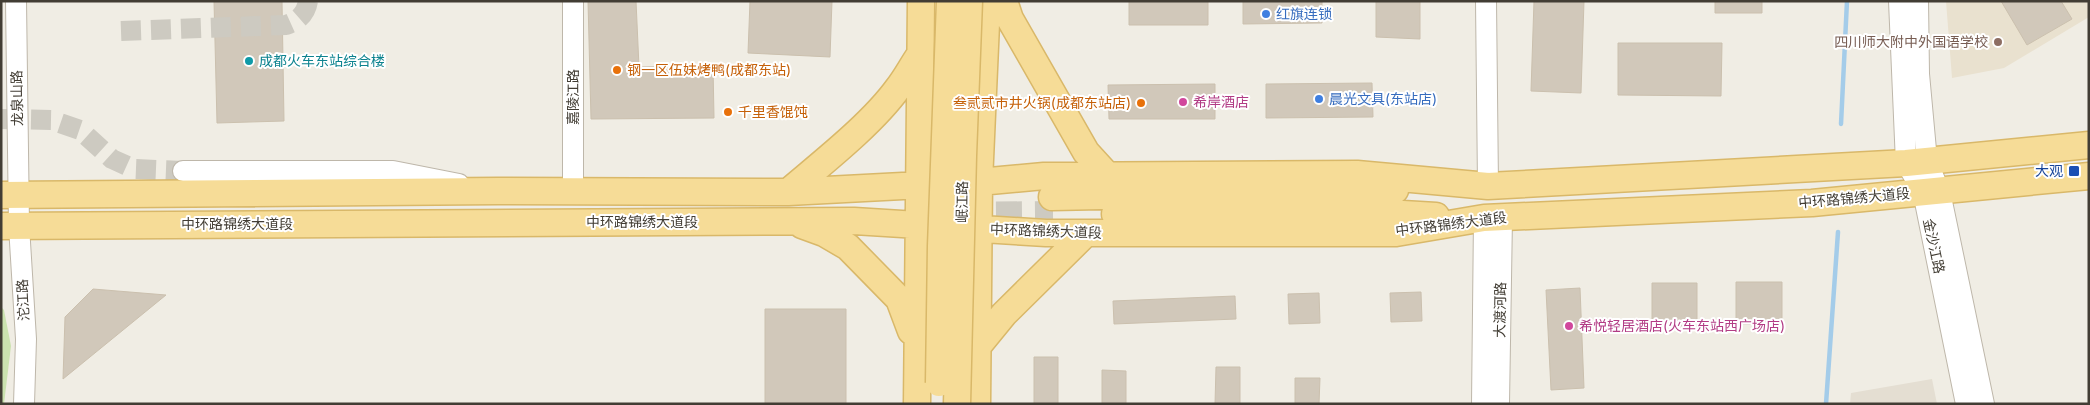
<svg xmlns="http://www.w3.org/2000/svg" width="2090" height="405" viewBox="0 0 2090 405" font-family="Inter,'Noto Sans SC',sans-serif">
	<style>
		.residential { fill: #e4ded2 }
		.education { fill: #e9e1cf }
		.green { fill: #cbe2af }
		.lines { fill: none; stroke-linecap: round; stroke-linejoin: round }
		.stream { stroke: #a4cce9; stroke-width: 4.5 }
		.building { fill: #d1c8ba; stroke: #cbc0ae }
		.minor-tunnel { stroke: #cdcac1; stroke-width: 20; stroke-dasharray: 20 10; stroke-linecap: butt }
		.major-tunnel { stroke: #cdcac1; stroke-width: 26; stroke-dasharray: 26 13; stroke-linecap: butt }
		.minor-casing { stroke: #beb7aa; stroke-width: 22 }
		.major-casing { stroke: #d9b869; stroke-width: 29 }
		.minor { stroke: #fff; stroke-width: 20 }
		.major { stroke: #f6dc97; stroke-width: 26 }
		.major-bridge-casing { stroke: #d9b869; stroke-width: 29; stroke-linecap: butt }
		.major-bridge { stroke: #f6dc97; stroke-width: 26 }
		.shop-dot { fill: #3f7fe0; stroke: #fff; stroke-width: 2 }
		.education-dot { fill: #8d6e63; stroke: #fff; stroke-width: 2 }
		.culture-dot { fill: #0f9aa8; stroke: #fff; stroke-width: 2 }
		.food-dot { fill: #e8710a; stroke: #fff; stroke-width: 2 }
		.hotel-dot { fill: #d1479c; stroke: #fff; stroke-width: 2 }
		.transit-dot { fill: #1a4fb4; stroke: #fff; stroke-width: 2 }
		.labels { text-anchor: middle; stroke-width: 4; stroke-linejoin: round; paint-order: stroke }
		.shop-label { font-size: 14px; fill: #366cbe; stroke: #fff; text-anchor: start }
		.education-label { font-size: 14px; fill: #785e54; stroke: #fff; text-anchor: end }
		.culture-label { font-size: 14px; fill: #0d838f; stroke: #fff; text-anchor: start }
		.food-label { font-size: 14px; fill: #c56008; stroke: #fff; text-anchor: start }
		.street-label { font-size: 14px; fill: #423d34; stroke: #fff }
		.hotel-label { font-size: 14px; fill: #b23c85; stroke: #fff; text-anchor: start }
		.transit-label { font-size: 14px; fill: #164399; stroke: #fff; text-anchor: end }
	</style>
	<rect width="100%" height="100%" fill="#f0ede4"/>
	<path class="residential" d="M1932,379L1937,404H1850L1851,393Z"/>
	<path class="education" d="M1946,1H2089V17L2004,68L1952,78Z"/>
	<path class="green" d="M1,307L4,310L11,346L4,404H1Z"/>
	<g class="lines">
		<path class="stream" d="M1841,124L1847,1
			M1826,404L1838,232"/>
	</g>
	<path class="building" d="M214,1H282L284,121L217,123Z
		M588,1H636L639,67L713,66L714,118L591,119Z
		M750,1H832L830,57L748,53Z
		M1129,1H1208V25H1129Z
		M1243,1H1322V23L1243,24Z
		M1376,1H1420V39L1376,37Z
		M1534,1H1584L1581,93L1531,91Z
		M1715,1H1762V13H1715Z
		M2001,1H2061L2072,19L2027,45Z
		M1618,43H1722L1721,96L1618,95Z
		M1372,83L1373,117L1266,118V84Z
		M1215,84V119H1109L1108,85Z
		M1736,282H1782V324H1736Z
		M1652,283H1697V326H1652Z
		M1580,288L1584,388L1551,390L1546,290Z
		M93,289L166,295L63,379L65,317Z
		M1421,292L1422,321L1391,322L1390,293Z
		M1319,293L1320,323L1289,324L1288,294Z
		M1235,296L1236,319L1114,324L1113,301Z
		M765,309H846V404H765Z
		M1034,357H1058V404H1034Z
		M1216,367H1240V404H1215Z
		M1102,370L1126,371V404H1102Z
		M1295,378H1320L1319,404H1295Z"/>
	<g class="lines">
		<path class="minor-tunnel" d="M121,31L286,25C298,21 306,14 308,1
			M1,119L51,120L80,130L112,159L134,169L183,171"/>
		<path class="major-tunnel" d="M957,215L1053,214"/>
		<defs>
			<path id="minor" d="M16,1L19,226L26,339L24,404
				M573,1V192
				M1486,1L1488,186
				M1899,1L1906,163L1923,192L1966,404
				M1918,1L1919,74L1927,161L1940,192L1984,404
				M183,171H393L459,184
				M1482,404L1484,218
				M1499,404L1502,217"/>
			<path id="major" d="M1004,1L1010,19L1086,152L1107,175
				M788,192C822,163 872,124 898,88C906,78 912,66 919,56
				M1,195L498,191L788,192L979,182L1044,176L1357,174L1488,186L1906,163L2089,145
				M1052,197L1395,190
				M1115,214L1386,213L1436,216
				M802,225L824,233L848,247L899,299L911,331
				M1,226L854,221L1046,233H1396L1484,218L1812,203L2089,176
				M977,347L1004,314L1086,233
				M917,404L921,1
				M977,404L979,182L987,1"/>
		</defs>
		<use href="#minor" class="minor-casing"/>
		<use href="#major" class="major-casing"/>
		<use href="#minor" class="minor"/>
		<use href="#major" class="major"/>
		<defs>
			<path id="major-bridge" d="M939,383L941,246L950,1
				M957,404L963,156L969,1"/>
		</defs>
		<use href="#major-bridge" class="major-bridge-casing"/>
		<use href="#major-bridge" class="major-bridge"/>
	</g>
	<g class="shop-dot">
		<circle cx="1266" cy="14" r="5"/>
		<circle cx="1319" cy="99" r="5"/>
	</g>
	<circle class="education-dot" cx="1998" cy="42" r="5"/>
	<circle class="culture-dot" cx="249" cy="61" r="5"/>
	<g class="food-dot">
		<circle cx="617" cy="70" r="5"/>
		<circle cx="1141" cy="103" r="5"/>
		<circle cx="728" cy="112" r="5"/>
	</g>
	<g class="hotel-dot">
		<circle cx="1183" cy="102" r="5"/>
		<circle cx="1569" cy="326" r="5"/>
	</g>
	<rect class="transit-dot" x="2068" y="165" width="12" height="12" rx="2.5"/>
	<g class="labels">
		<g class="shop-label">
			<text x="1276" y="19">红旗连锁</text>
			<text x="1329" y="104">晨光文具(东站店)</text>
		</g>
		<g class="education-label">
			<text x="1988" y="47">四川师大附中外国语学校</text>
		</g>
		<g class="culture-label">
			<text x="259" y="66">成都火车东站综合楼</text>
		</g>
		<g class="food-label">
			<text x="627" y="75">钢一区伍妹烤鸭(成都东站)</text>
			<text x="1131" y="108" text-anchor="end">叁贰贰市井火锅(成都东站店)</text>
			<text x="738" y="117">千里香馄饨</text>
		</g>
		<g class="street-label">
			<text transform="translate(573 97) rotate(-90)" y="5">嘉陵江路</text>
			<text transform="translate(17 98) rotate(-91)" y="5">龙泉山路</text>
			<text transform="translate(1854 198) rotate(-5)" y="5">中环路锦绣大道段</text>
			<text transform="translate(962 202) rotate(-89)" y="5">岷江路</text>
			<text x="642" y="227">中环路锦绣大道段</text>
			<text x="237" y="229">中环路锦绣大道段</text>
			<text transform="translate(1451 224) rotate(-7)" y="5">中环路锦绣大道段</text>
			<text transform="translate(1046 231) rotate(2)" y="5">中环路锦绣大道段</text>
			<text transform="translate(1934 246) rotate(78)" y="5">金沙江路</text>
			<text transform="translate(23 300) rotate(-93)" y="5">沱江路</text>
			<text transform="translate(1500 310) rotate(-89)" y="5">大渡河路</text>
		</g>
		<g class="hotel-label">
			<text x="1193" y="107">希岸酒店</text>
			<text x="1579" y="331">希悦轻居酒店(火车东站西广场店)</text>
		</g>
		<g class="transit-label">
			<text x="2063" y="176">大观</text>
		</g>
	</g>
	<rect width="2090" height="405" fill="none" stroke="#423d34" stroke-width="5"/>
</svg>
